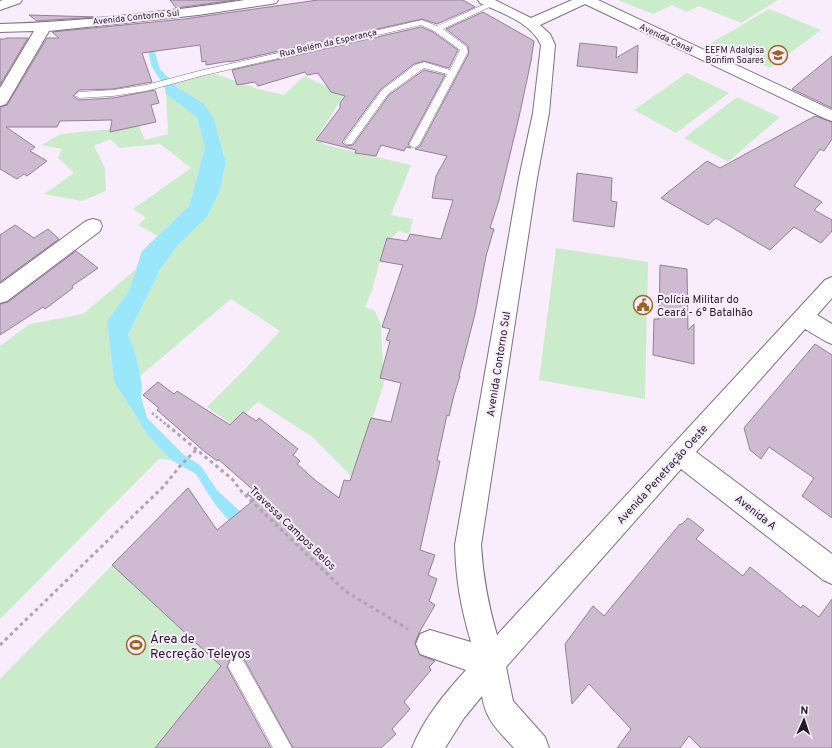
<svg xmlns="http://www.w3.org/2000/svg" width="832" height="748" viewBox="0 0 832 748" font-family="Overpass,sans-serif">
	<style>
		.green { fill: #cbecca }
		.water { fill: #9ae6fb }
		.building { fill: #cebad1; stroke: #948096 }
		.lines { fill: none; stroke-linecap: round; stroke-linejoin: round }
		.service-casing { stroke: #806f85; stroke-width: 1 }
		.minor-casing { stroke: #806f85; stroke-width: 2 }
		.path-far1 { stroke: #aea4b1; stroke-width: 2.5; stroke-dasharray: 2.5 2.5; stroke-linecap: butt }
		.path { stroke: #aea4b1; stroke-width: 3; stroke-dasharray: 3.5 3.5; stroke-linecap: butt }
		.service { fill: #fff; fill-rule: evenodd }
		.minor { fill: #fff; fill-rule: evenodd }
		.labels { text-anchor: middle; stroke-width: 4; stroke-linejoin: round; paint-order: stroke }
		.far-street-label { font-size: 9px; fill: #211a23; stroke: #f9edfd }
		.far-poi-label { font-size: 9px; fill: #211a23; stroke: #f9edfd; text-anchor: end }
		.poi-label { font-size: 11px; fill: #211a23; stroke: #f9edfd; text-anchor: start }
		.street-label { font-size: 11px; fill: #211a23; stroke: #f9edfd }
		.near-poi-label { font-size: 13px; fill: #211a23; stroke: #f9edfd; text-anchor: start }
	</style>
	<rect width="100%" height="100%" fill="#f9edfd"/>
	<path class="green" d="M618,0H778L741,23L699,6L687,12L672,5L653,14Z
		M769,9L821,30L770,68L711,43Z
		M687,73L729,93L676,133L634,110Z
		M216,74L258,89L284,95L304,76L325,86L351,84L316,139L326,145L411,165L391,215L413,219L409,234L399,231L388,241L381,256L372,291L365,307L375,311L381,325L384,383L370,426L351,476L311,436L258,402L232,425L207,407L246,368L280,331L231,299L140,376L135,351L128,335L160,270L177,246L207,217L219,193L226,163L214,119L172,82Z
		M166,94L197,116L205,148L189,206L158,236L138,225L146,218L133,209L191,168L160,144L119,148L110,139L94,146L105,168L106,191L82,201L44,194L74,173L58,158L62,149L41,145L61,134L139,126L145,140L168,134Z
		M737,97L780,117L728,162L684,138Z
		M556,248L648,262L645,399L539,380Z
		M136,269L129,291L107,321L114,382L138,419L145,432L171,460L159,459L0,619V346L30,324L83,314Z
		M189,487L266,611L185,710L217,748H0V679Z"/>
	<path class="water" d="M148,31L160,69L178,88L203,103L214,119L226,163L219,193L207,217L177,246L160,270L128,335L135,351L142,385L141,396L147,418L184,455L201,466L217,490L245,516L231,523L214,503L196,474L171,460L145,432L138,419L114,382L107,321L129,291L142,251L189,206L205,148L197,117L166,94L164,86L152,67L146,43Z"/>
	<path class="building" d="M170,0H235L176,8Z
		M318,0H463L475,7L437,24L422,19L230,62V61L206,65V61L202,62L200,45L142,53L152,82L113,89L79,90L73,96L79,100L113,98L155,90L159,103L151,105L156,122L110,132L112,120L60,121L57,127H6L35,147L30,151L47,161L27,176L24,174L17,179L0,169V107L7,105L47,38H59L52,32L184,19Z
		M483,12L534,41L531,61L519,117L499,200L490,228L494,229L486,256L475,314L459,376H460L454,395L449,416L447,415L437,461H440L420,550L435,555L428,575L437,579L429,601L435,605L419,633L415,643L420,655L435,661L429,667L431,670L404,702L410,709L392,729L396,734L381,748H293L244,659L236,656L230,659L227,667L271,748H155L221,666L112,565L188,488L217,530L254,500L247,494L252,489L218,459L217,461L205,452L157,410L159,408L143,395L158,382L174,394L177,391L230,425L243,412L256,421L259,418L298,449L293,455L300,461L297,464L315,480L339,498L344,480L350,481L371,418L391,422L401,383L380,378L390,341L386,340L390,329L382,327L403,265L380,261L387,238L407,241L410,234L441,239L453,200L432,198L436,176L447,156L415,149L420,146L469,53L468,46L446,29Z
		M29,15L98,17L37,21Z
		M421,27L433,32L458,50L449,68L424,61L414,64L381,89L342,142L346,146L353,145L389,95L424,70L445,75L408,144L411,148L406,147L404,151L381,145L376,156L355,153L356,150L316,140L340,108V103L345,96L331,92L318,73L307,75L305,72L258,86L255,82L237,85L232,70Z
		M6,38H28L0,85V39H5Z
		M580,43L617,47L616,58L638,45L637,73L577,66Z
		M832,56V108L792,89Z
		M815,116L832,122V139L824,151L820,149L794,186L822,202L814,210L832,220V231L821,243L794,227L770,250L716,218L708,225L661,198L707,161L720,168Z
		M577,173L612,178L611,201L617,202L614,227L573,221Z
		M15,225L34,238L48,229L59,239L0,282V235Z
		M76,251L98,268L72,286L73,288L45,309L43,307L0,335V304L8,302Z
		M660,265L687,269L688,330L694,324V364L653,355L654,319H659Z
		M815,344L832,355V518L802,496L814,478L769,447L761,459L750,450L744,428Z
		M688,518L704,530L696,539L743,576L750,567L801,608L803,605L819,617L832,599V748H701L689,736L680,748H617L631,729L589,684L572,704L565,644L593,606L604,616L680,524L681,525Z"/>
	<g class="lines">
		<defs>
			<path id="service" d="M489,2H495L496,4L443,29L467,47L468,52L419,145L414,148L409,145L447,74L424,68L388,94L352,144H346L344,142L382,90L415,65L424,62L450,70L460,50L434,31L421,25L201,76L146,91L113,96L79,98L74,95L79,92L113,90L146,85L199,71L422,20L437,26Z
				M237,657L243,660L292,748H273L228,666L231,660Z"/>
			<path id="minor" d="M3,0H22L20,3L0,10V1Z
				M245,0H278L276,3L271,4L198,15L49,31L8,101L6,104L0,106V88L34,31L0,32V24C82,22 164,12 245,0Z
				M478,0H495L531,18L572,0H598L832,110V121L826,119L585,4L540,25L550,34L555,45L549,113L537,178L481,545C483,577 488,604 497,635L825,280L832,277V298L817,315L832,324V344L825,341L805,329L696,452L832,554V584L823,580L681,469L506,667L513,701L545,737L549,748H514C498,730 486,721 482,696L464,718L445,748H412C424,718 445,693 466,670L420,654L416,644L420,634L430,630L471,642C461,608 456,581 455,545L519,178L533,113L541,45C531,22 501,13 480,3Z
				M93,219L100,221L102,226L100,231L7,301L0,303V284L86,221Z"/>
		</defs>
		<use href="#service" class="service-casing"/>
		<use href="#minor" class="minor-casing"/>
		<path class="path-far1" d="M152,413L168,426"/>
		<path class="path" d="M167,425L232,479L242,492L345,591L408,629
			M0,645L164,486L181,465L196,450"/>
		<use href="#service" class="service"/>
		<use href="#minor" class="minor"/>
	</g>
	<defs>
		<symbol id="school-ring" viewBox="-11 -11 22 22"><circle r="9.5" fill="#f9edfd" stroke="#9d6521" stroke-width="1.5"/><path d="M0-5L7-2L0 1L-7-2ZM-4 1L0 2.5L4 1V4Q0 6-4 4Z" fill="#9d6521"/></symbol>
		<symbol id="civic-ring" viewBox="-11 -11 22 22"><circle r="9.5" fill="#f9edfd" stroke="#9d6521" stroke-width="1.5"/><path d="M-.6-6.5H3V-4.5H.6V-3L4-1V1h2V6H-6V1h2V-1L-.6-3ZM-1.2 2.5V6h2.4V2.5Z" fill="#9d6521"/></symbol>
		<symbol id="stadium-ring" viewBox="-11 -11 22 22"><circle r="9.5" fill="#f9edfd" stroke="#9d6521" stroke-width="1.5"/><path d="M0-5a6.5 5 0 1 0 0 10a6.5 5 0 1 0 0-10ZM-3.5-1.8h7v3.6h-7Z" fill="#9d6521"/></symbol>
	</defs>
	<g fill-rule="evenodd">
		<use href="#school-ring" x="767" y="44" width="22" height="22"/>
		<use href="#civic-ring" x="632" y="294" width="22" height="22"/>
		<use href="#stadium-ring" x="125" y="634" width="22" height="22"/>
	</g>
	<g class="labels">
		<g class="far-street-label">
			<text transform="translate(136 17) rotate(-6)" y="3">Avenida Contorno Sul</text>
			<text transform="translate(666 38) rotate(25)" y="3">Avenida Canal</text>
			<text transform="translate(328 43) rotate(-13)" y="3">Rua Belém da Esperança</text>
		</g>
		<g class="far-poi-label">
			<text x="764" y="53">EEFM Adalgisa<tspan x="764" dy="10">Bonfim Soares</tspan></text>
		</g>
		<g class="poi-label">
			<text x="657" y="303">Polícia Militar do<tspan x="657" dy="13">Ceará - 6° Batalhão</tspan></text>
		</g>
		<g class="street-label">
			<text transform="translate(498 364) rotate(-81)" y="4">Avenida Contorno Sul</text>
			<text transform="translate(662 474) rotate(-48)" y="4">Avenida Penetração Oeste</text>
			<text transform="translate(756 512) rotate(38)" y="4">Avenida A</text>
			<text transform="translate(293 528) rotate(44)" y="4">Travessa Campos Belos</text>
		</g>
		<g class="near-poi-label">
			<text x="150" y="643">Área de<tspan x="150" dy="15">Recreção Teleyos</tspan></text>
		</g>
	</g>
	<g transform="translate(804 720) rotate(3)" stroke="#f9edfd" stroke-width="3" paint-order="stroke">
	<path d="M0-3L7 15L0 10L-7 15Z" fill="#211a23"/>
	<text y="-6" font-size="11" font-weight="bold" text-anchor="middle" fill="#211a23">N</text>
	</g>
</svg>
